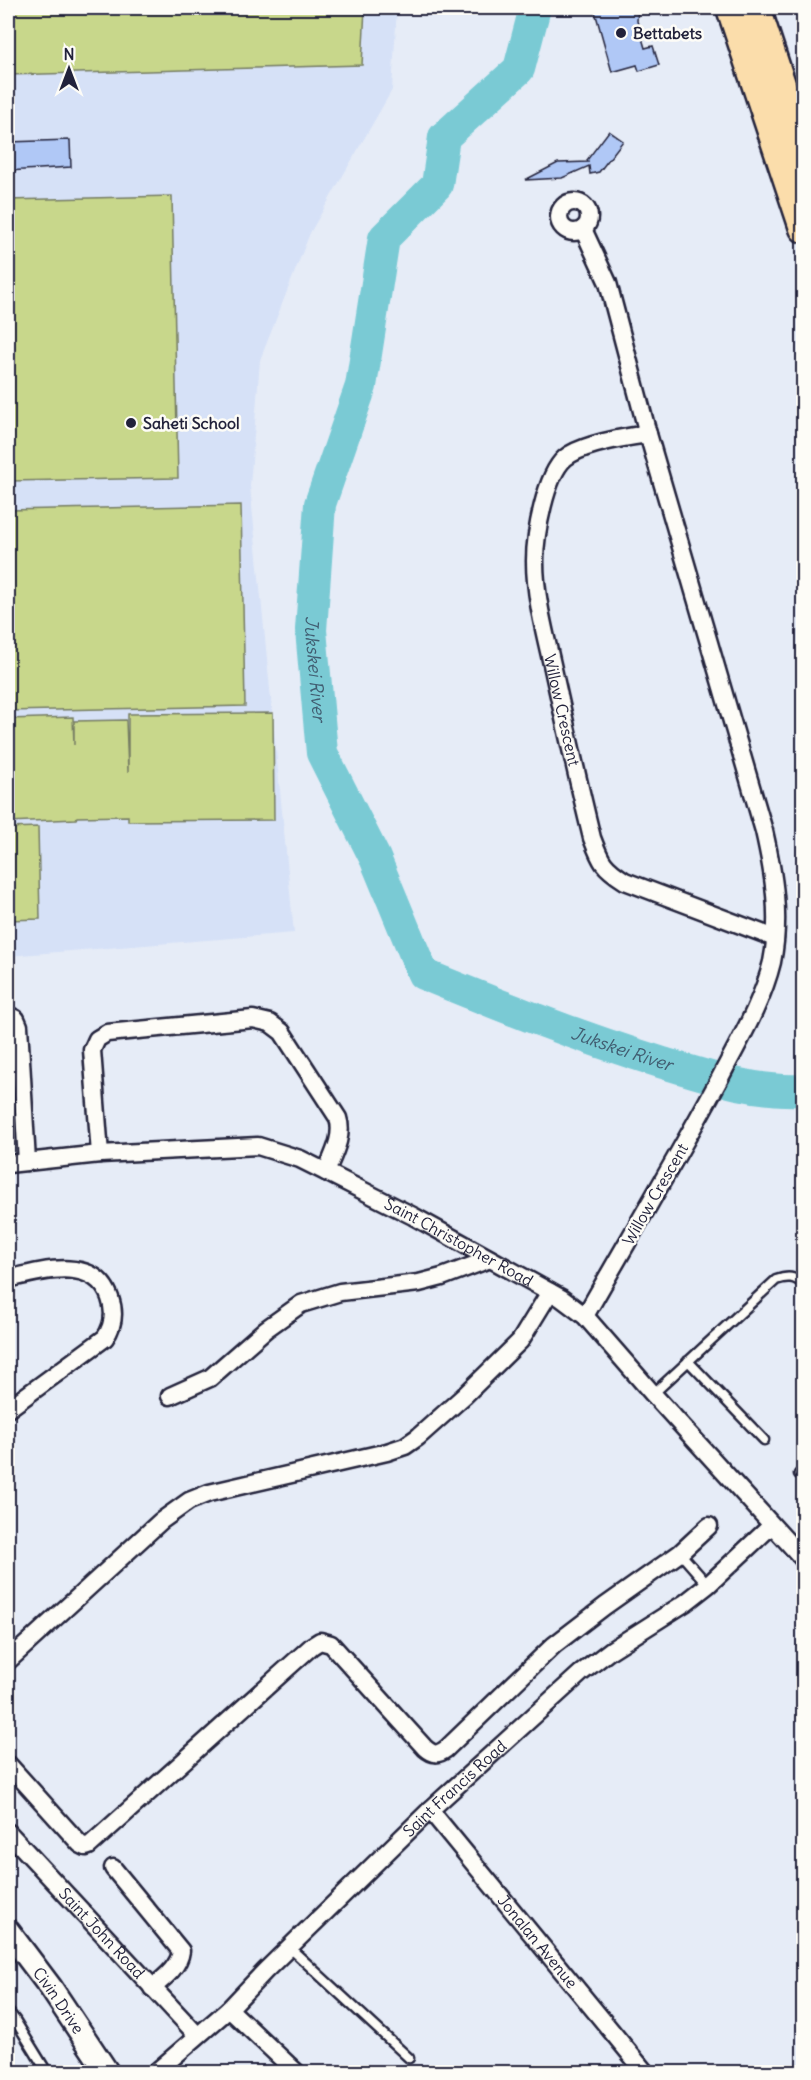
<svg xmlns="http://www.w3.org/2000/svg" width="811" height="2080" viewBox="0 0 811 2080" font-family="Delius,sans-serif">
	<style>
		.built { fill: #d6e1f7 }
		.green { fill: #c8d78b; stroke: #757c63; stroke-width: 1.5 }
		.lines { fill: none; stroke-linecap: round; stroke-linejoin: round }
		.river { stroke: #7acad4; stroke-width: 32 }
		.building { fill: #b0c8f6; stroke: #22223b; stroke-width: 1.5 }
		.lane-casing { stroke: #22223b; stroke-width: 13 }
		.street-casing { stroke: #22223b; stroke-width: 21 }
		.secondary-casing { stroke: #22223b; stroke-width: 27 }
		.highway-casing { stroke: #22223b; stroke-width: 33 }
		.lane { stroke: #fdfcf7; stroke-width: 8 }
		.street { stroke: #fdfcf7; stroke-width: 16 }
		.secondary { stroke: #fdfcf7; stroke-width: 22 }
		.highway { stroke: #fbddab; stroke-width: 28 }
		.poi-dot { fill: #22223b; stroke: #fdfcf7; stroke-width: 2 }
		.labels { text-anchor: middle; stroke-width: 5; stroke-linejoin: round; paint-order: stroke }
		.poi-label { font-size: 16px; font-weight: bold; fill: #22223b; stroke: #fdfcf7; text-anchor: start }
		.street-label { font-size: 16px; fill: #22223b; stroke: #fdfcf7 }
		.water-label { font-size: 18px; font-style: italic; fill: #415d71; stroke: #fdfcf7 }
	</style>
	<rect width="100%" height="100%" fill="#e6ecf7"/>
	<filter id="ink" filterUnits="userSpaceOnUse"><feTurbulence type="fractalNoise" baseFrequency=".0167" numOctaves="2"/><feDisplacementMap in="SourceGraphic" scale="12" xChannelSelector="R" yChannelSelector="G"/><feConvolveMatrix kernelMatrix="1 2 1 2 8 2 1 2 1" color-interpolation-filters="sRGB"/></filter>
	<g filter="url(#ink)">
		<path class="built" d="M8,8H397L392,90L310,233L260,360L250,486L294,933L8,956Z"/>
		<path class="green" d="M8,8H365L362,65L8,75Z
			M172,196L178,478L8,481V200Z
			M241,505L245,706L8,711V510Z
			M273,713L274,820L128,821V816L77,817L76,819L8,822V719L73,717L74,745V721L126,720L128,772V714Z
			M38,827L40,919L8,920V828Z"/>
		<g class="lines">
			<path class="river" id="s1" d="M535,8L519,69L444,137L437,185L384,238L361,386L320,504L311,630L322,753L375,858L423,974C501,1006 579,1037 660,1062C706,1076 756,1093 804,1090"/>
		</g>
		<path class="building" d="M594,8H638L637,21L645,48L653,46L659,65L639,71L637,65L612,72Z
			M609,131L623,141L599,172L590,174L589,166L562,178L525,180L558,163L588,162L587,160Z
			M70,140L71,167L8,171V142Z"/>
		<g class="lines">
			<defs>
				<path id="lane" d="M688,1361L764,1440
					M653,1394L776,1280C787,1276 795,1276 804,1285
					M799,1474L804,1470
					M680,1553L708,1585
					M289,1947L409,2058
					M8,2011L15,2020L47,2072"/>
				<g id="street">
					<circle cx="574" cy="217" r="15"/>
					<path d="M583,229L608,283L648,434L764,831C774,875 781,917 772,962C762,1003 739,1041 720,1078C677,1158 630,1237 585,1316"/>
					<path id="s2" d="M648,434C626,437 582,444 565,458C545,476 535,535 535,561C535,600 547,640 555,678C567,732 579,785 592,838C601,862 603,867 625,881L775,938"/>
					<path d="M8,1015L16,1019L19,1026L27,1162"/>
					<path d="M100,1154L92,1050L97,1039L107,1033L253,1019L270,1023L282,1032L338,1118C344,1136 333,1155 326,1172"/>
					<path id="s3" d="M8,1164L100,1154L258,1146L300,1159L326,1172L413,1216L561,1298L585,1316L653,1394L804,1560"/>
					<path d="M8,1279C41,1271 95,1255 110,1298C115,1312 114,1325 105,1338L8,1409"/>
					<path d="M170,1396L210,1378L266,1329L301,1304L340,1292L419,1283L442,1277L490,1259"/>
					<path d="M8,1661L161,1521L189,1501L209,1493L387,1452L405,1446L418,1437L464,1396L520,1341L550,1292"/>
					<path d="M8,1764L80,1844L86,1847L89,1846L312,1646L320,1641L331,1644L425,1748C433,1755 438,1755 446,1749L554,1645L605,1606L680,1553L709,1526"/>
					<path id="s4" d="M430,1810L645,2072"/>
					<path id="s5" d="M8,1832L197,2035"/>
					<path d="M113,1868L181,1951C179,1967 164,1978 152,1988"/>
					<path d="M229,2009L296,2072"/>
					<path id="s6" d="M156,2072L229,2009L265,1971L430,1810L581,1673L611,1650L685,1603L708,1585L771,1526"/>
				</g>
				<g id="secondary">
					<path id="s7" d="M8,1931L51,1988L107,2072"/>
				</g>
				<path id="highway" d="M731,8L804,228
					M756,8L804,154"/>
			</defs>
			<use href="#lane" class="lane-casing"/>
			<use href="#street" class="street-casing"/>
			<use href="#secondary" class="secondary-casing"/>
			<use href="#highway" class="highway-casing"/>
			<use href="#lane" class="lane"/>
			<use href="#street" class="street"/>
			<use href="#secondary" class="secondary"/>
			<use href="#highway" class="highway"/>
		</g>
	</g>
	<g class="poi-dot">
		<circle cx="621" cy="33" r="6"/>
		<circle cx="131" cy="423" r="6"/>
	</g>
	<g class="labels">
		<g class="poi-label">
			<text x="633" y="39">Bettabets</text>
			<text x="143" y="429">Saheti School</text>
		</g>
		<g class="street-label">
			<text dy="6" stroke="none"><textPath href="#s2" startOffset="348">Willow Crescent</textPath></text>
			<text transform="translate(655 1194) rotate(-60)" y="6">Willow Crescent</text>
			<text dy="6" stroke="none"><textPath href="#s3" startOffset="474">Saint Christopher Road</textPath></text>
			<text dy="6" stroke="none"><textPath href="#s6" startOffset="412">Saint Francis Road</textPath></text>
			<text dy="6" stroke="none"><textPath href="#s5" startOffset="138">Saint John Road</textPath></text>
			<text dy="6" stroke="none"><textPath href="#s4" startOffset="170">Jonalan Avenue</textPath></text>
			<text dy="6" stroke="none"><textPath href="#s7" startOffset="86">Civin Drive</textPath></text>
		</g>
		<g class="water-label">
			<text dy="6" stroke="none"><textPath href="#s1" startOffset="728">Jukskei River</textPath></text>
			<text dy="6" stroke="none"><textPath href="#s1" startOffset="1268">Jukskei River</textPath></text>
		</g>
	</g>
	<rect width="811" height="2080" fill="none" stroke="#fdfcf7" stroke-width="30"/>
	<rect x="15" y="15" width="781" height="2050" fill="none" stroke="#22223b" stroke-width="2" filter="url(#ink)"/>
	<g transform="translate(69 69)" stroke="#fdfcf7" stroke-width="4.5" paint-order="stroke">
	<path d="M0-4.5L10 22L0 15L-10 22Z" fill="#22223b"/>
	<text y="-9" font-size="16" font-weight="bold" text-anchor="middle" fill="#22223b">N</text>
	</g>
</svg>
